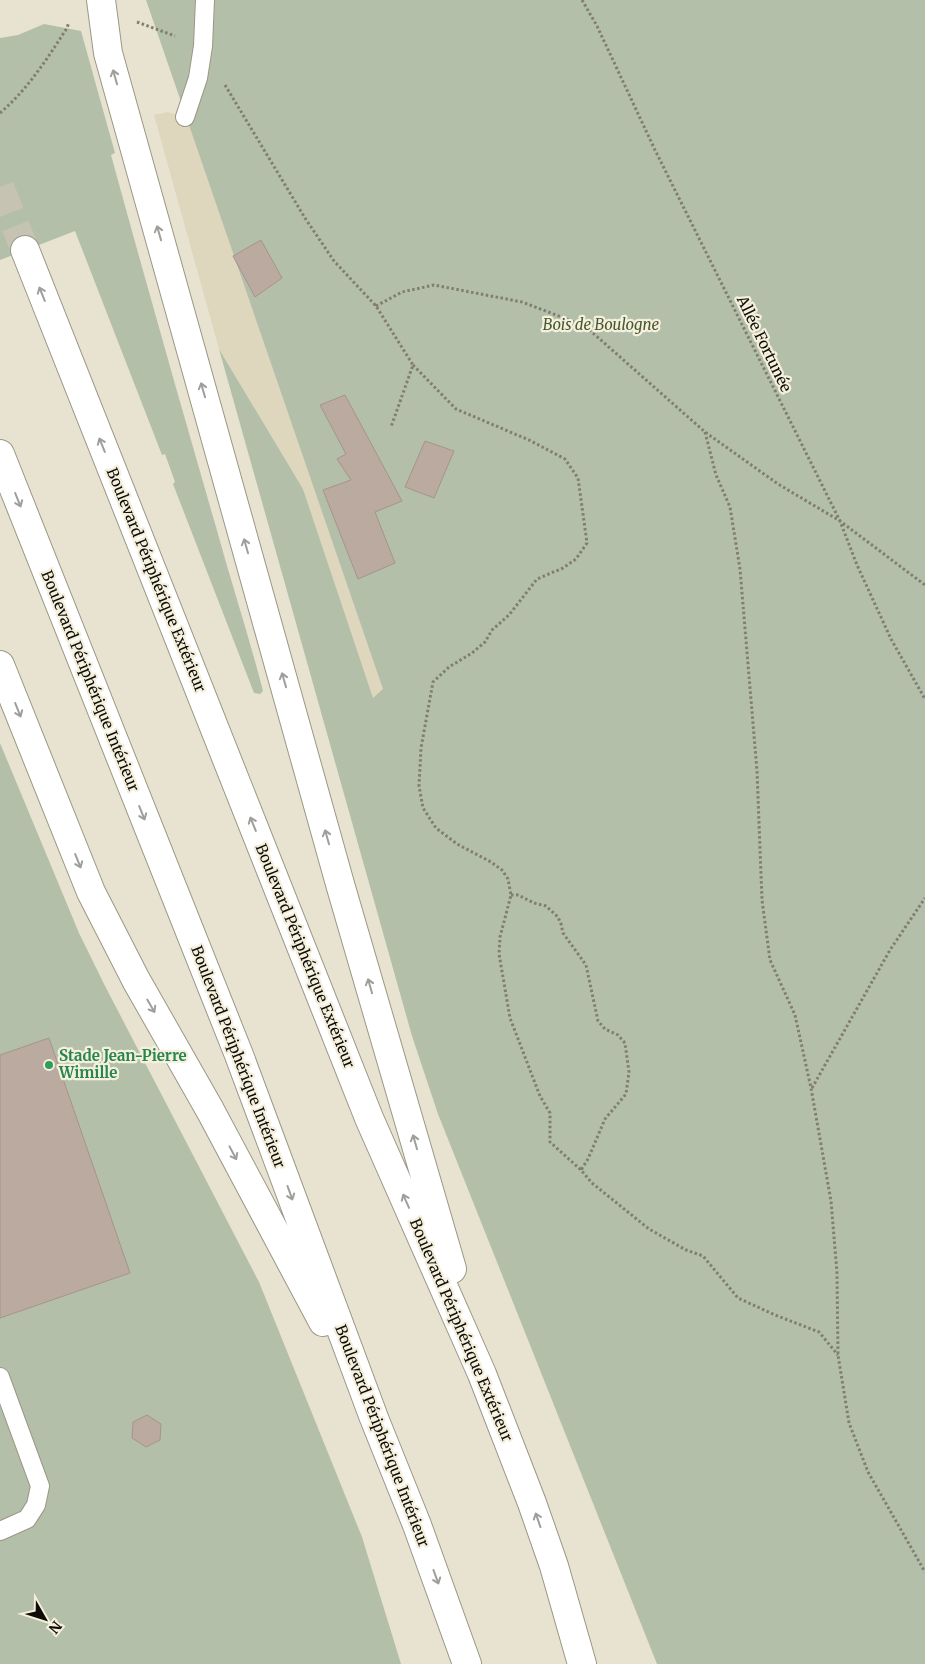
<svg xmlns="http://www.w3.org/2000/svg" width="925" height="1664" viewBox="0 0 925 1664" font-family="Merriweather,serif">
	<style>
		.built { fill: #ded7be }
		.green { fill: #b4bfaa }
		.building { fill: #bbaa9f; stroke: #a5948a }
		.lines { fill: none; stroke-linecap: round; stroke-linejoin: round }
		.trunk-tunnel { stroke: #c6c3b2; stroke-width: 28; stroke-dasharray: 28 14; stroke-linecap: butt }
		.service-casing { stroke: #9b9786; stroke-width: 20 }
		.trunk-casing { stroke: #9b9786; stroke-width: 30 }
		.path { stroke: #817e71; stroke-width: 3; stroke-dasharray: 2.5 2.5; stroke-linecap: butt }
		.service { stroke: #fff; stroke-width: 18 }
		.trunk { stroke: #fff; stroke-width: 28 }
		.oneway { stroke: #9e9e9b }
		.leisure-dot { fill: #2e9e5b; stroke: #f5f0dd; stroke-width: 2 }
		.labels { text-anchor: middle; stroke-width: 4.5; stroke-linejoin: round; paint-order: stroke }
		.park-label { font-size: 15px; font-style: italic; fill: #44592e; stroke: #f5f0dd }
		.street-label { font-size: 15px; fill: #0d0c06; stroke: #f5f0dd }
		.leisure-label { font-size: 15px; font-weight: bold; fill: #27864d; stroke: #f5f0dd; text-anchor: start }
	</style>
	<rect width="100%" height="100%" fill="#e7e3d0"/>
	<path class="built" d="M168,112L198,122L554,541L373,699L303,489L219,349L154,115Z"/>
	<path class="green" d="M146,0H925V1664H657L438,1114L412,1036L219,349L303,489L373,698L383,689Z
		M44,24L81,31L115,153L111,155C145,279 180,403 216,527C231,582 249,636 263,691L260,694L254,693L173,484L175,482L165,454L162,455L75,231L0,260V38L18,35Z
		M0,743L79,933L104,984L259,1282L362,1537L401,1664H0Z"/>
	<path class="building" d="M261,240L282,278L255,297L233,256Z
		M345,395L402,501L375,512L395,563L358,579L323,490L351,480L337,459L346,454L320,405Z
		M425,441L454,451L434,498L405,487Z
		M49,1038L130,1273L0,1318V1055Z
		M147,1415L161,1424L160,1440L146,1447L132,1438L133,1422Z"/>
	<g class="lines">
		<path class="trunk-tunnel" d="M0,187L25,250"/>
		<defs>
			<path id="service" d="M185,117L198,78L203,46L205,0
				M0,1377L40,1486L36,1505L27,1519L0,1531"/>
			<path id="trunk" d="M101,0L108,53L340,884L452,1269
				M25,250L369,1118L482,1374L532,1503L554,1566L582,1664
				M0,454L239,1055L374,1418L417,1525L467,1664
				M0,665L91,892L136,980L210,1110L323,1322"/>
		</defs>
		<use href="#service" class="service-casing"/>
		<use href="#trunk" class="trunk-casing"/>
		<path class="path" d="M582,0L597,26L655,150L840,521L857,565L891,639L925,699
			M137,22L175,36
			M225,85L305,218L334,261L376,306L413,365L391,427
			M0,113C28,89 47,59 67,28L69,22
			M376,306L402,292L434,285L522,302L585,326L705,432L778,484L840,521L925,585
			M413,365L456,409L529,440L565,459L578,478L587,543L576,559L563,568L537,579L509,615L492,630L485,642L472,653L449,667L433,682L421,748L419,786L423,808L436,828L457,844L491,862L502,870L508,879L511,895L500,937L499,954L510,1018L540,1096L550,1113V1142L581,1170L592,1183L649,1229L686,1250L703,1256L738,1298L775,1315L819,1332L838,1355
			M705,432L716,475L730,507L740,569L757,771L762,900L770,960L795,1015L811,1088L831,1201L837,1273L838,1355L849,1423L868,1472L925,1572
			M511,895H518L534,903L546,906L558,917L561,924L563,933L586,965L598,1021L605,1029L618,1035L625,1043L629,1072L626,1094L605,1119L588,1159L581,1170
			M812,1088L890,950L925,898"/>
		<use href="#service" class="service"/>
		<use href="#trunk" class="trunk"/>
	</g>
	<defs><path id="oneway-shaft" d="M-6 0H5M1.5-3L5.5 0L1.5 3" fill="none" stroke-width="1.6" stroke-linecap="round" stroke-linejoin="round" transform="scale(1.25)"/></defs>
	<g class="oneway">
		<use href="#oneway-shaft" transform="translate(115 77) rotate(-106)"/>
		<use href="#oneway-shaft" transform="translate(159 233) rotate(-106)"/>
		<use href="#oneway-shaft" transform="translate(42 294) rotate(-112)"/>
		<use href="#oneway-shaft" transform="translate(203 390) rotate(-106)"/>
		<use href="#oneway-shaft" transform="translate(102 445) rotate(-112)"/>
		<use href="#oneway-shaft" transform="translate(18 500) rotate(68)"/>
		<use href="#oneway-shaft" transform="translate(246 546) rotate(-106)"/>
		<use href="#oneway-shaft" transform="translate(284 680) rotate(-106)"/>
		<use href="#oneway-shaft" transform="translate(18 710) rotate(68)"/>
		<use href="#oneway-shaft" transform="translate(142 813) rotate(68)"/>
		<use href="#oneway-shaft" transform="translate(253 824) rotate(-112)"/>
		<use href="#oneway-shaft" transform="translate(327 837) rotate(-106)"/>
		<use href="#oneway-shaft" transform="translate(78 861) rotate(68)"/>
		<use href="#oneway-shaft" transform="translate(370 986) rotate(-106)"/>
		<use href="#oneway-shaft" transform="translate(151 1006) rotate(60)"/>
		<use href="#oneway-shaft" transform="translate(415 1142) rotate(-106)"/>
		<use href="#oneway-shaft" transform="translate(233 1153) rotate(62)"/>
		<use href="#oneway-shaft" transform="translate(290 1193) rotate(70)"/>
		<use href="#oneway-shaft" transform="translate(406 1201) rotate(-114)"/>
		<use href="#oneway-shaft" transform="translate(538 1520) rotate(-109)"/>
		<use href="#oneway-shaft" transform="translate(436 1577) rotate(70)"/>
	</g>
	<circle class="leisure-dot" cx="49" cy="1065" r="5"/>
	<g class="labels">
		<g class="park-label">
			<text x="601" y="330">Bois de Boulogne</text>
		</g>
		<g class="street-label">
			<text transform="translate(764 344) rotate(64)" y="5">Allée Fortunée</text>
			<text transform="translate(156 580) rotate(68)" y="5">Boulevard Périphérique Extérieur</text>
			<text transform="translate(90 681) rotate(68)" y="5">Boulevard Périphérique Intérieur</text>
			<text transform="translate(305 956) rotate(68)" y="5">Boulevard Périphérique Extérieur</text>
			<text transform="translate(238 1057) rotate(69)" y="5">Boulevard Périphérique Intérieur</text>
			<text transform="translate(461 1330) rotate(67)" y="5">Boulevard Périphérique Extérieur</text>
			<text transform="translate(382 1436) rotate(69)" y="5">Boulevard Périphérique Intérieur</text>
		</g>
		<g class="leisure-label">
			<text x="59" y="1061">Stade Jean-Pierre<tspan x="59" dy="17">Wimille</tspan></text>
		</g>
	</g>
	<g transform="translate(45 1619) rotate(129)" stroke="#f5f0dd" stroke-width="4" paint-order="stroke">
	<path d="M0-4L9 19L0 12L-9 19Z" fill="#0d0c06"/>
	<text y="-8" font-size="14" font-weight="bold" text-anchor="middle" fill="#0d0c06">N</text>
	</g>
</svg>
